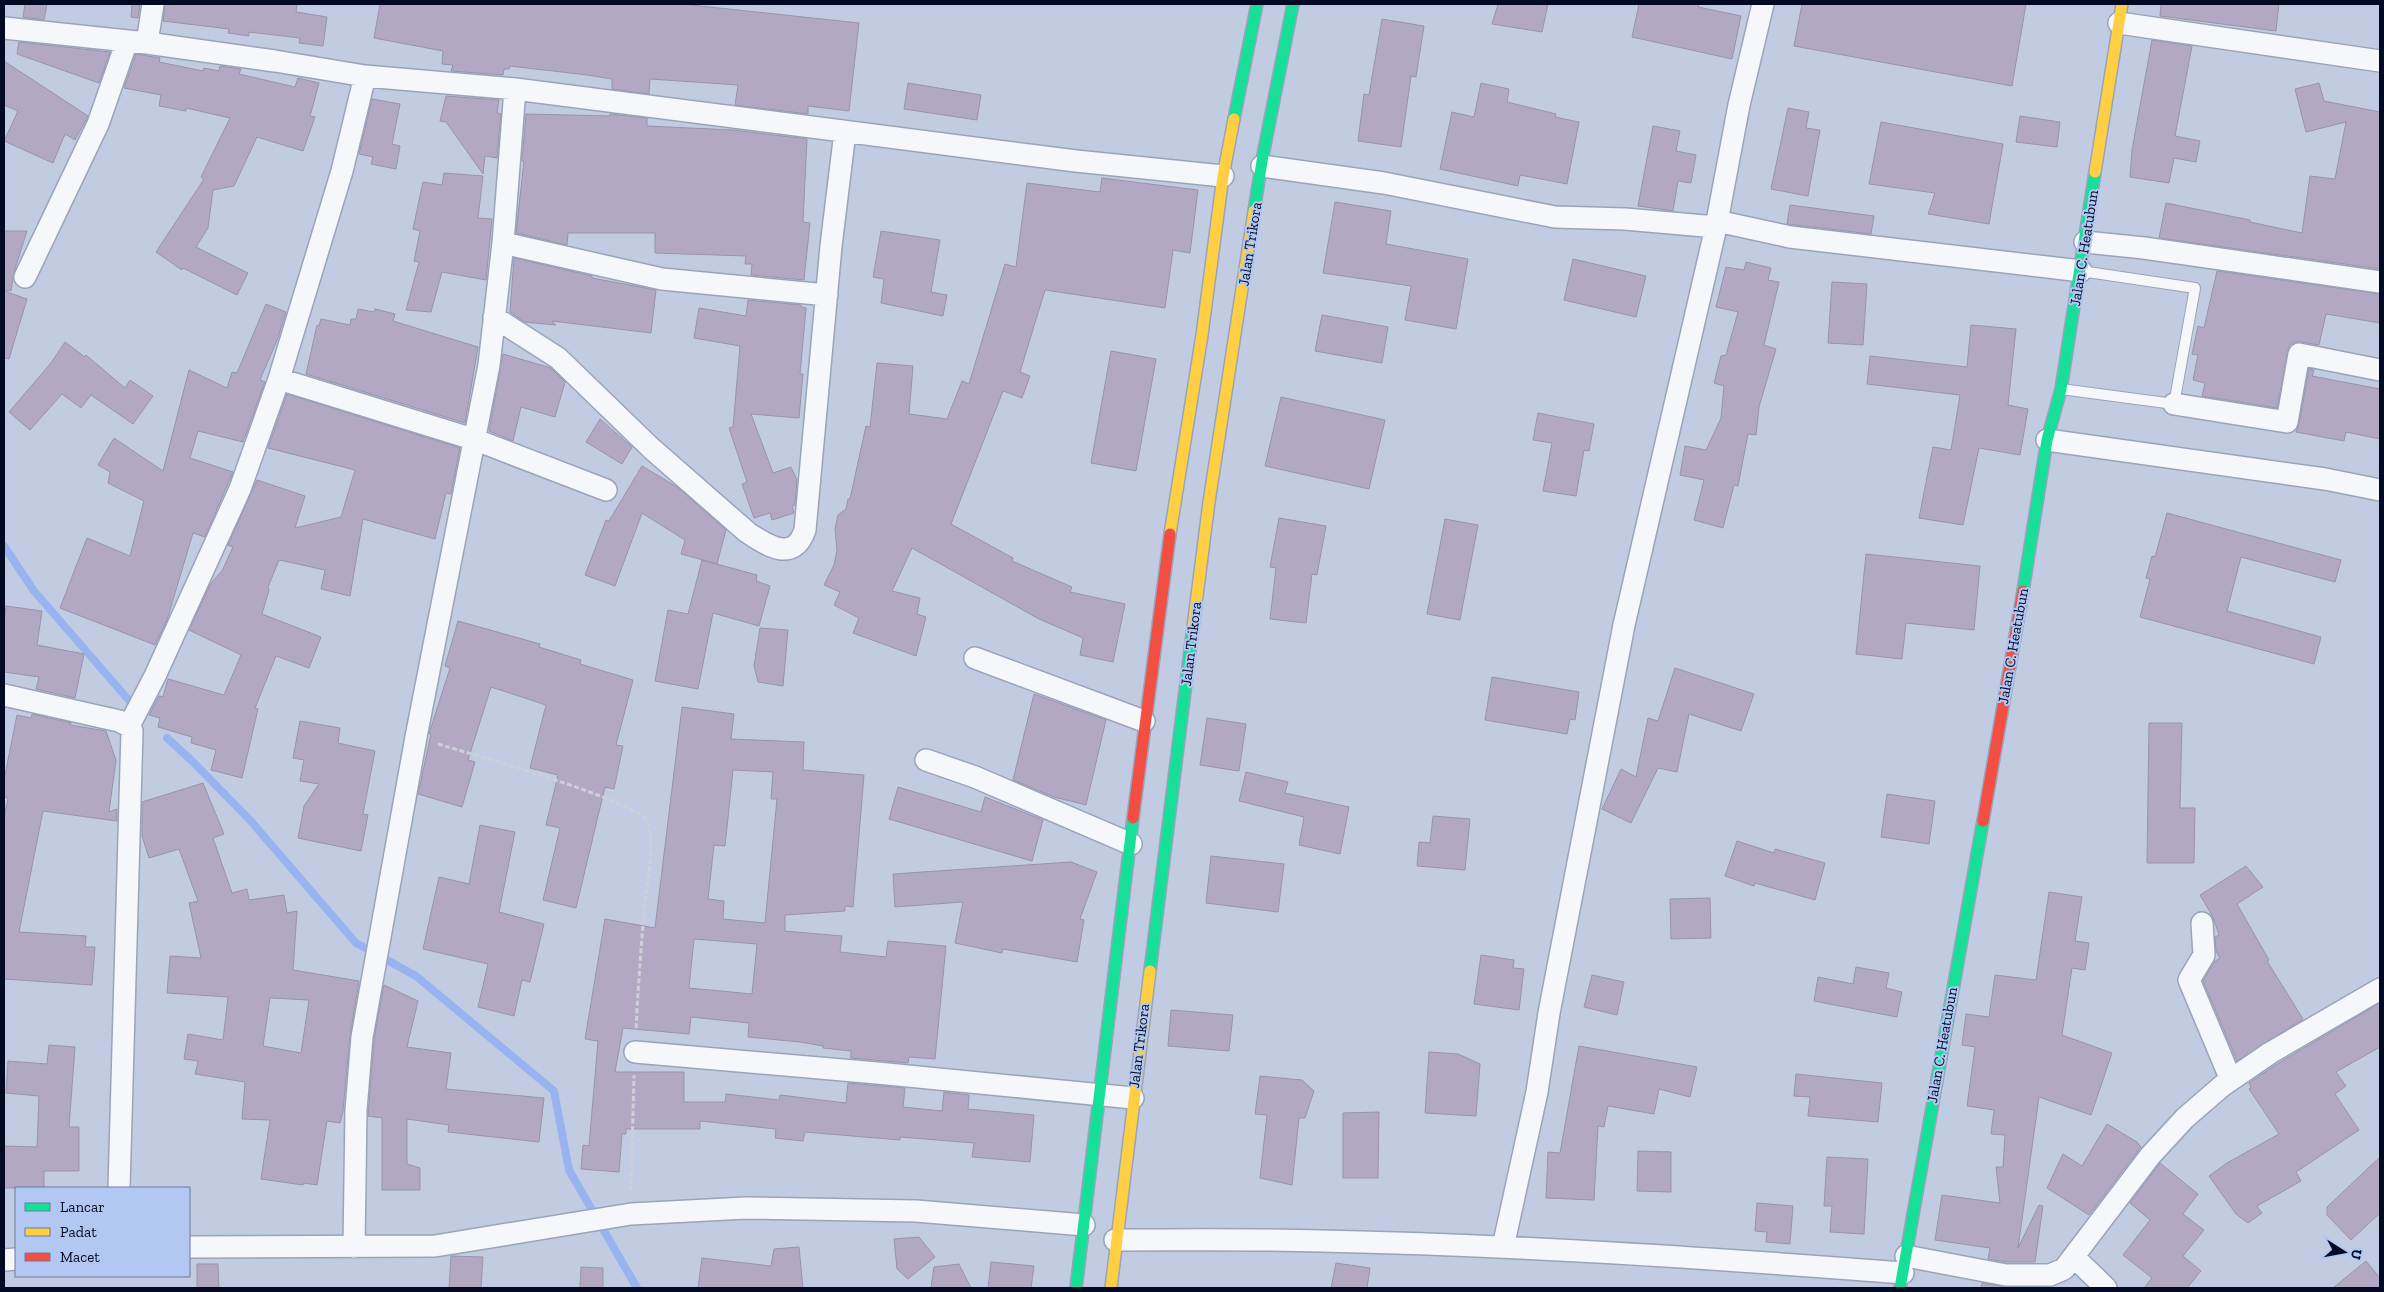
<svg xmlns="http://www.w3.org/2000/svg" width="2384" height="1292" viewBox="0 0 2384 1292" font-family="'Zilla Slab',serif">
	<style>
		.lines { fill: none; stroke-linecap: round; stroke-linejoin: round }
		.stream { stroke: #98b4f0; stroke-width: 8 }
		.building { fill: #b2a8c3; stroke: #9993a9; fill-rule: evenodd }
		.lane-casing { stroke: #99a4bb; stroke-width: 12 }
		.street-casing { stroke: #99a4bb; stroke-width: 24 }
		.fast-casing { stroke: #99a4bb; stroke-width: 14 }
		.slow-casing { stroke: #99a4bb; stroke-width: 14 }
		.jam-casing { stroke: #99a4bb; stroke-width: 14 }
		.path { stroke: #cdd0d8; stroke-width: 3; stroke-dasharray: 5 2.5; stroke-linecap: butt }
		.lane { stroke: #f6f7fb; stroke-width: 10 }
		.street { stroke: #f6f7fb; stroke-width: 21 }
		.fast { stroke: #16e098; stroke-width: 11 }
		.slow { stroke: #ffcf43; stroke-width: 11 }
		.jam { stroke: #f24e42; stroke-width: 11 }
		.labels { text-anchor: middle; stroke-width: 4; stroke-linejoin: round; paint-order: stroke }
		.street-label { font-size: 15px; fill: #020922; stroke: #b2c7f2 }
	</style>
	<rect width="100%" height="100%" fill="#c1cce3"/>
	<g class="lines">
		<path class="stream" d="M4,546L34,591L133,705
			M167,738L192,761L249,819L356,943L416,976L554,1091L569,1170L637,1288"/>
	</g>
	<path class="building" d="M25,4H47L44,20L23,17Z
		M132,4H140L138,18L131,17Z
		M165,4H297L296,12L327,17L323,46L299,43L300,38L249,32V36L228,33L229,29L163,21Z
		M380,4H682L859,23L849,111L808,106V114L735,105L738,85L650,79L649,94L612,89V79L587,75L510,66L509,69H504L503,75L451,71L453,65L442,64L443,51L374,38Z
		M1498,4H1548L1542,32L1492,24Z
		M1639,4H1699L1698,7L1741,16L1732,59L1632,37Z
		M1802,4H2026L2012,86L1794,46Z
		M2161,4H2279L2276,31L2160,16Z
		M1382,19L1424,26L1416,77L1411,76L1401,147L1358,141L1364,94L1369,95Z
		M2152,40L2192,46L2175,136L2200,141L2196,162L2174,158L2169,183L2130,177L2132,150Z
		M19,42L110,52L99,83L17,54Z
		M136,54L160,58L159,62L203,71L204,68L219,71L220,66L241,69L239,74L295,87L298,78L319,83L310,116L315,117L303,151L257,137L234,186L213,190L208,228L196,247L248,273L237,295L183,268L182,270L156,252L204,179L201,177L230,118L186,108V111L159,106L161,95L124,88Z
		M4,61L88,116L75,140L65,134L53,163L4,141L18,111L4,105Z
		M908,83L981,95L977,120L904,109Z
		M1481,83L1509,89L1507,102L1556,114L1555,117L1579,122L1567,184L1520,175L1518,186L1440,169L1452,112L1474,117Z
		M2319,83L2324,101L2380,112V269L2159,238L2166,203L2250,220V222L2302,233L2310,176L2335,179L2346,122L2306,132L2295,89Z
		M446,96L499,100L497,113L501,114L497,158L485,156L483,174L446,122L440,121Z
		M372,99L400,104L392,144L400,146L396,169L371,164L373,157L359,154Z
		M1788,108L1809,112L1806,128L1820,130L1808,196L1771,189Z
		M526,114L610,116V114L647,118V126L733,130L807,139L803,222L810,223L804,280L751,275L752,264H745L746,256L655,253V233H568L567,245L516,233L524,161H522Z
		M2020,116L2060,122L2057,147L2016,142Z
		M1881,122L2003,144L1989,224L1928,214L1935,193L1869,184Z
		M1653,126L1680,131L1676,151L1696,155L1691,183L1678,181L1673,211L1638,206Z
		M444,173L483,176L478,218L492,219L486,280L442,272L431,312L406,310L419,262L414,261L420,231L413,229L423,182L442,185Z
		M1102,178L1198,190L1190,253L1173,250L1165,308L1045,290L1020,372L1030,376L1022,398L1003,391L951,524L1013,558L1012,561L1072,587L1070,592L1125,604L1113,662L1080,655L1083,638L1039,619L912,548L892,591L920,598L917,614L926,617L916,656L853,633L859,618L834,605L840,592L824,585L834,565L837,550L835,529L838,515L846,509L848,499H850L866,426L870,427L877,363L913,366L909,414L947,419L962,381L969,384L1005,264L1016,267L1027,183L1100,192Z
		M1335,202L1391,211L1386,244L1468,259L1456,329L1405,320L1411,286L1323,273Z
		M1790,205L1874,216L1871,234L1787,224Z
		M4,231H27L14,272L11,291L4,290Z
		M881,231L940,240L931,292L947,295L943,316L881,303L884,279L873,277Z
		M514,258L592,276V278L656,290L651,333L552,321L556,325L524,322L510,312Z
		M1573,259L1646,276L1636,317L1564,300Z
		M1746,262L1771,268L1768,280L1779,282L1764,345L1776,349L1759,407L1756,435L1748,434L1738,486L1734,485L1723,528L1694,520L1704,480L1680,475L1685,446L1706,450L1721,418L1724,386L1714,383L1721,356L1726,355L1738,312L1716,307L1726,267L1744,270Z
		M2217,271L2380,294V323L2326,314L2319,345L2301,342H2294L2289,346L2277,408L2202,396L2205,383L2193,380L2198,355L2192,354L2198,326L2204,328Z
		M1832,282L1867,284L1863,345L1828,343Z
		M4,291L27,299L9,359L4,358Z
		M748,300L801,305V307L806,308L800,374H803L799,418L751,414L773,473L791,467L797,480L795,505L792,506L794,513L772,520L770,513L754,518L742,484L747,482L729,428L733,427L740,346L694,338L699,308L746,316Z
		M266,304L286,312L278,338L260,380L265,382L243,442L198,431L190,458L233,472L205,537L193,533L167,620L155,645L60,608L87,538L130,556L144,501L108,483L110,472L98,465L114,438L163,471L189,370L227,388L232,372L237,373Z
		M358,309L374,312L375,309L395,314L393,321L478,347L465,423L306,374L317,325L319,326L321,319L350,325L351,319H356Z
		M1322,315L1388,327L1382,363L1315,351Z
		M1971,325L2016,329L2008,405L2028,409L2020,455L1979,448L1963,525L1919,518L1933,447L1951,450L1960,395L1867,384L1870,356L1967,367Z
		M65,342L85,357L86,355L125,388L130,380L153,396L133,424L91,395L81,408L62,394L30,430L9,412L51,363Z
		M1111,351L1156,359L1136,471L1091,463Z
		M503,354L551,368L565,382L555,417L521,407L513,441L489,431Z
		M2309,369L2314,370L2312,376L2380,389V439L2346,432L2344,441L2296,432L2299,424Z
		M287,394L460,448L451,494L446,493L435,539L363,519L350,596L321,589L325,570L279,560L268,587L269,590L262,614L321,637L309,668L276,656L255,708L258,709L242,778L211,770L216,750L191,743L192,737L158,727L160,718L149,715L159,696L163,697L168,679L224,695L241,655L189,630L211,583L222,571L233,547L228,545L257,480L305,496L295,528L341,517L355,470L268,448Z
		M1281,397L1385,420L1369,489L1265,466Z
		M1538,413L1594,424L1589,451L1584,450L1576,496L1543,491L1552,443L1533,440Z
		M600,419L632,447L622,464L586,442Z
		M642,466L677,487L726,530L717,564L681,554L685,540L642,513L615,586L585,575L606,520L609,521Z
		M2167,513L2341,560L2335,582L2241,557L2227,611L2321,637L2314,664L2140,617L2150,579L2146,578L2152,556L2155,557Z
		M1279,518L1326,526L1317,575L1312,574L1306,623L1270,619L1276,568L1270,567Z
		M1445,519L1478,525L1460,620L1427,614Z
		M1866,554L1980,566L1974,630L1906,623L1902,659L1856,654Z
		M702,560L757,575L756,581L770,586L759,626L713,613L698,689L655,681L668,610L688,614Z
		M6,606L42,611L37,645L84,654L75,698L36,689L39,677L4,672V622Z
		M458,621L540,644L539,647L581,660L580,664L633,680L616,745L623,746L614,789L605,787L576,908L543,900L560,828L546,825L558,775L530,768L546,705L491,687L468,760L475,762L462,807L418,794L431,734H429L450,668L445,666Z
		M760,628L788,630L783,686L758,682L754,666Z
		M1675,668L1754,694L1741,731L1689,714L1677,772L1658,768L1631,823L1602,809L1621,769L1636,777L1648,718L1658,721Z
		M1492,677L1579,692L1575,720L1570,719L1567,734L1485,720Z
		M1034,694L1106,720L1086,805L1054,797L1013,780Z
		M682,707L734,714L731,739L804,742L803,770L864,775L853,907L845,906V911L785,915V931L842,936L840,952L886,957L888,941L946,946L935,1059L909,1057L908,1063L851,1058V1051L823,1048V1046L800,1042L748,1037L749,1023L691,1017L689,1034L623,1028L615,1072H684V1102H725L726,1094L779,1100L780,1095L846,1103L848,1083L905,1088L903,1107L942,1111L944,1092L969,1095L968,1109L1034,1115L1030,1162L972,1157L974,1143L900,1137V1140L805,1132L803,1141L775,1138L776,1129L700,1121V1129H626V1134H622L619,1172L581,1169L583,1145L589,1146L598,1041L585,1039L605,919L655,928ZM733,770L773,772L771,799H777L765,923L723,919L724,901L708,899L714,845L725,846ZM694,939L757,944L752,994L689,988Z
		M32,714L71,723L70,725L106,731L116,760L109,812L117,809V821L43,811L19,932L86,936L85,947H95L92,985L4,979V818L8,798L4,797V780L17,715L31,718Z
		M1207,718L1246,724L1239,771L1200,765Z
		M300,721L340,728L338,743L375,751L363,814L368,815L361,851L298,838L304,806L319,784L300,781L304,760L293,758Z
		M2149,723H2182L2180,808H2195L2194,863H2147Z
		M1246,772L1288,782L1285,793L1349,807L1340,854L1299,845L1304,817L1239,801Z
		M203,783L224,834L213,838L232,893L247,889L249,900L284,895L287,913L297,911L293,970L359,981L350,1036L343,1111L340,1123L327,1121L317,1185L304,1183L303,1185L261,1179L270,1120L242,1119L245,1082L195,1074L198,1061L184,1059L188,1034L223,1040L228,997L167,993L170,956L201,958L189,903L198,901L179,849L149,858L142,836V802ZM270,998L309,1000L301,1053L263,1046Z
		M898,787L981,812L985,797L1043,820L1032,861L889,819Z
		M1887,794L1935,801L1929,844L1881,837Z
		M1433,816L1470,819L1465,870L1417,866L1419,842L1430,843Z
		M480,825L515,832L499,912L544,924L530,982L522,980L514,1016L478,1007L488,964L423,949L439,877L469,884Z
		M1737,841L1774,853L1775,849L1825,863L1815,900L1755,883L1754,886L1725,876Z
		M1211,856L1284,864L1278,912L1206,903Z
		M1071,862L1097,872L1080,919L1084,920L1077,962L1003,949L1002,953L955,943L963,902L895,907L893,874Z
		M2246,866L2263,887L2237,904L2269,960L2267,961L2303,1019L2237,1061L2203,981L2214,962L2220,958L2216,951L2215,937L2219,935L2213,917L2200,895Z
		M2049,892L2082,897L2075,941L2089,943L2085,970L2072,968L2062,1035L2112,1053L2091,1115L2039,1097L2018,1248L2039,1205L2043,1206L2035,1262H2007L1988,1259L1990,1248L1935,1240L1942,1195L2000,1203L1996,1167H2003L2005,1135L1991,1134L1994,1110L1967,1106L1975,1047L1962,1045L1966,1014L1989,1017L1995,975L2036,980Z
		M1710,898L1711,938L1671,939L1670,899Z
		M1481,955L1514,960L1513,968L1524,969L1519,1010L1474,1004Z
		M1856,967L1889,973L1886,988L1902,992L1897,1017L1814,1001L1818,977L1853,984Z
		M1592,975L1624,982L1617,1015L1584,1007Z
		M384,985L418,1001L407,1047L451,1053L446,1089L544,1098L539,1142L448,1132L449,1125L407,1119V1164L420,1168V1190H382V1118L368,1116L374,1039Z
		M2380,1003V1047L2336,1072L2346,1086L2335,1094L2359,1130L2296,1172L2301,1181L2257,1206L2262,1213L2248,1223L2236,1214L2209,1176L2227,1163L2279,1134L2249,1089L2251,1087L2249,1083L2277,1064Z
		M1171,1010L1233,1015L1229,1051L1168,1046Z
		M49,1045L75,1047L69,1127H79V1171H44V1188H4V1146L37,1147L39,1096L6,1093L8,1061L47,1064Z
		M1579,1046L1697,1067L1690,1097L1659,1089L1654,1114L1608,1106L1604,1127L1598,1126L1594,1200L1546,1198L1548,1152L1560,1153Z
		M1429,1052L1458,1054L1480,1064L1476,1116L1425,1113Z
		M1796,1074L1882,1083L1878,1122L1808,1116L1810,1097L1794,1096Z
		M1260,1076L1302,1080L1314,1091L1305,1118H1299L1292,1185L1260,1178L1267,1115L1255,1114Z
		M1379,1112L1378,1178H1343V1113Z
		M2107,1124L2137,1142L2141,1147L2089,1215L2047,1188L2063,1154L2082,1166Z
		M1638,1151L1671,1152V1192L1637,1191Z
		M1827,1157L1868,1159L1864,1234L1830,1232L1832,1206H1824Z
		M2380,1157V1213L2351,1240L2327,1215V1207Z
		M2160,1163L2198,1194L2183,1214L2204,1230L2183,1256L2201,1271L2187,1288H2144L2152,1278L2123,1255L2150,1220L2130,1203Z
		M1757,1203L1793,1206L1790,1244L1766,1242L1767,1232L1755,1231Z
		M919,1237L935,1257L908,1279L897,1269L894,1239Z
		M799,1247L803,1288H698L702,1258L771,1266L774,1249Z
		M451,1256L483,1257L481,1288H449Z
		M2366,1261L2380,1278V1288H2333Z
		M991,1262L1034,1266L1031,1288H988Z
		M1336,1263L1370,1268L1367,1288H1331Z
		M197,1264H218L219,1288H197Z
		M959,1264L971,1288H931L934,1267Z
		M581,1267L603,1268V1288H580Z
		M1982,1283L2006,1287L2031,1288H1981Z"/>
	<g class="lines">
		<defs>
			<path id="lane" d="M2061,389L2174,404L2195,288L2081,271"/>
			<path id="street" d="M2119,23L2380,61
				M4,28L147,43L275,61L365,76L515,89L1076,161L1223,176
				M147,43L153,4
				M1262,166L1384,183L1555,217L1625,219L1716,227
				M1717,221L1790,237L2081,271
				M2085,242L2144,248L2380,282
				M503,243L662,279L827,295
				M25,277L98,124L127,41
				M494,317L558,358L651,448L747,532C767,546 794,563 805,530L831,246L845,132
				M279,379L476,440L606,490
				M2174,404L2287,422L2299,354L2380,370
				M2047,440L2325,479L2380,490
				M975,658L1144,721
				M4,695L119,721L129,726L132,731L119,1188
				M129,726L155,676L240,489L279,379L342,171L365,76
				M926,760L975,777L1131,844
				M2202,923L2204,955L2189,980L2231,1080
				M635,1052L877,1073L1133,1098
				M1115,1240C1184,1240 1253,1239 1321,1241C1515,1245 1709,1258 1903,1273
				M189,1247L435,1246L631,1214L746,1208L916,1211L1084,1225
				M354,1247L356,1110L362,1037L416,737L489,365L503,243L515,89
				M1503,1247L1537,1092L1549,1013L1624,625L1716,227L1739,105L1763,4
				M1906,1256L2006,1275H2050L2064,1269L2150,1156L2185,1118L2222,1086L2270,1053L2380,989
				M2074,1257L2106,1288
				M4,1260L16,1259"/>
			<path id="fast" d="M1234,119L1257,4
				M1254,211L1263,155L1293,4
				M2023,591L2047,440L2061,389L2095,172
				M1150,971L1193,627
				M1076,1288L1133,818
				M1900,1288L1983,821"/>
			<path id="slow" d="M2095,172L2122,4
				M1170,534L1202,335L1223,176L1234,119
				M1193,627L1209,502L1254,211
				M1111,1288L1150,971"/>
			<path id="jam" d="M1133,818L1170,534
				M1983,821L2023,591"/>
		</defs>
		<use href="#lane" class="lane-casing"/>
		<use href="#street" class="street-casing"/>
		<use href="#fast" class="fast-casing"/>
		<use href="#slow" class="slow-casing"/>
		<use href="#jam" class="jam-casing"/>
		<path class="path" d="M438,744C468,753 638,801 647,821C657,844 646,885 644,911C641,950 638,989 636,1029
			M631,1191L634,1075"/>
		<use href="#lane" class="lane"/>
		<use href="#street" class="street"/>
		<use href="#fast" class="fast"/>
		<use href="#slow" class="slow"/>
		<use href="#jam" class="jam"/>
	</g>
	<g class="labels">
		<g class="street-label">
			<text transform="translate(1250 244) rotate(-81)" y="5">Jalan Trikora</text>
			<text transform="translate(2084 248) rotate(-81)" y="5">Jalan C. Heatubun</text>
			<text transform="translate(1191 644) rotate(-83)" y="5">Jalan Trikora</text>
			<text transform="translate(2013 646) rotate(-80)" y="5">Jalan C. Heatubun</text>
			<text transform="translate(1942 1045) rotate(-80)" y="5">Jalan C. Heatubun</text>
			<text transform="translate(1139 1046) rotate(-83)" y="5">Jalan Trikora</text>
		</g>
	</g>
	<rect width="2384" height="1292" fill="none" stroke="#020922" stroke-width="10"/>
	<rect x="15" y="1187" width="175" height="90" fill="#b2c7f2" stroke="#6c7b9f"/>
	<rect x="25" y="1203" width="25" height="8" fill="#16e098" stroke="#6c7b9f"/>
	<text x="60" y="1212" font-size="15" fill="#020922">Lancar</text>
	<rect x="25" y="1228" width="25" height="8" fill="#ffcf43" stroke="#6c7b9f"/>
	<text x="60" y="1237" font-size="15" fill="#020922">Padat</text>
	<rect x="25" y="1253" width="25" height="8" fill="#f24e42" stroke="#6c7b9f"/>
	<text x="60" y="1262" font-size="15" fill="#020922">Macet</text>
	<g transform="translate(2344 1252) rotate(101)" stroke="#b2c7f2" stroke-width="4" paint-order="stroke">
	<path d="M0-4L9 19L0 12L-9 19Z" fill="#020922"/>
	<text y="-8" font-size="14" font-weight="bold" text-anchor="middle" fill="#020922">U</text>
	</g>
</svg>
